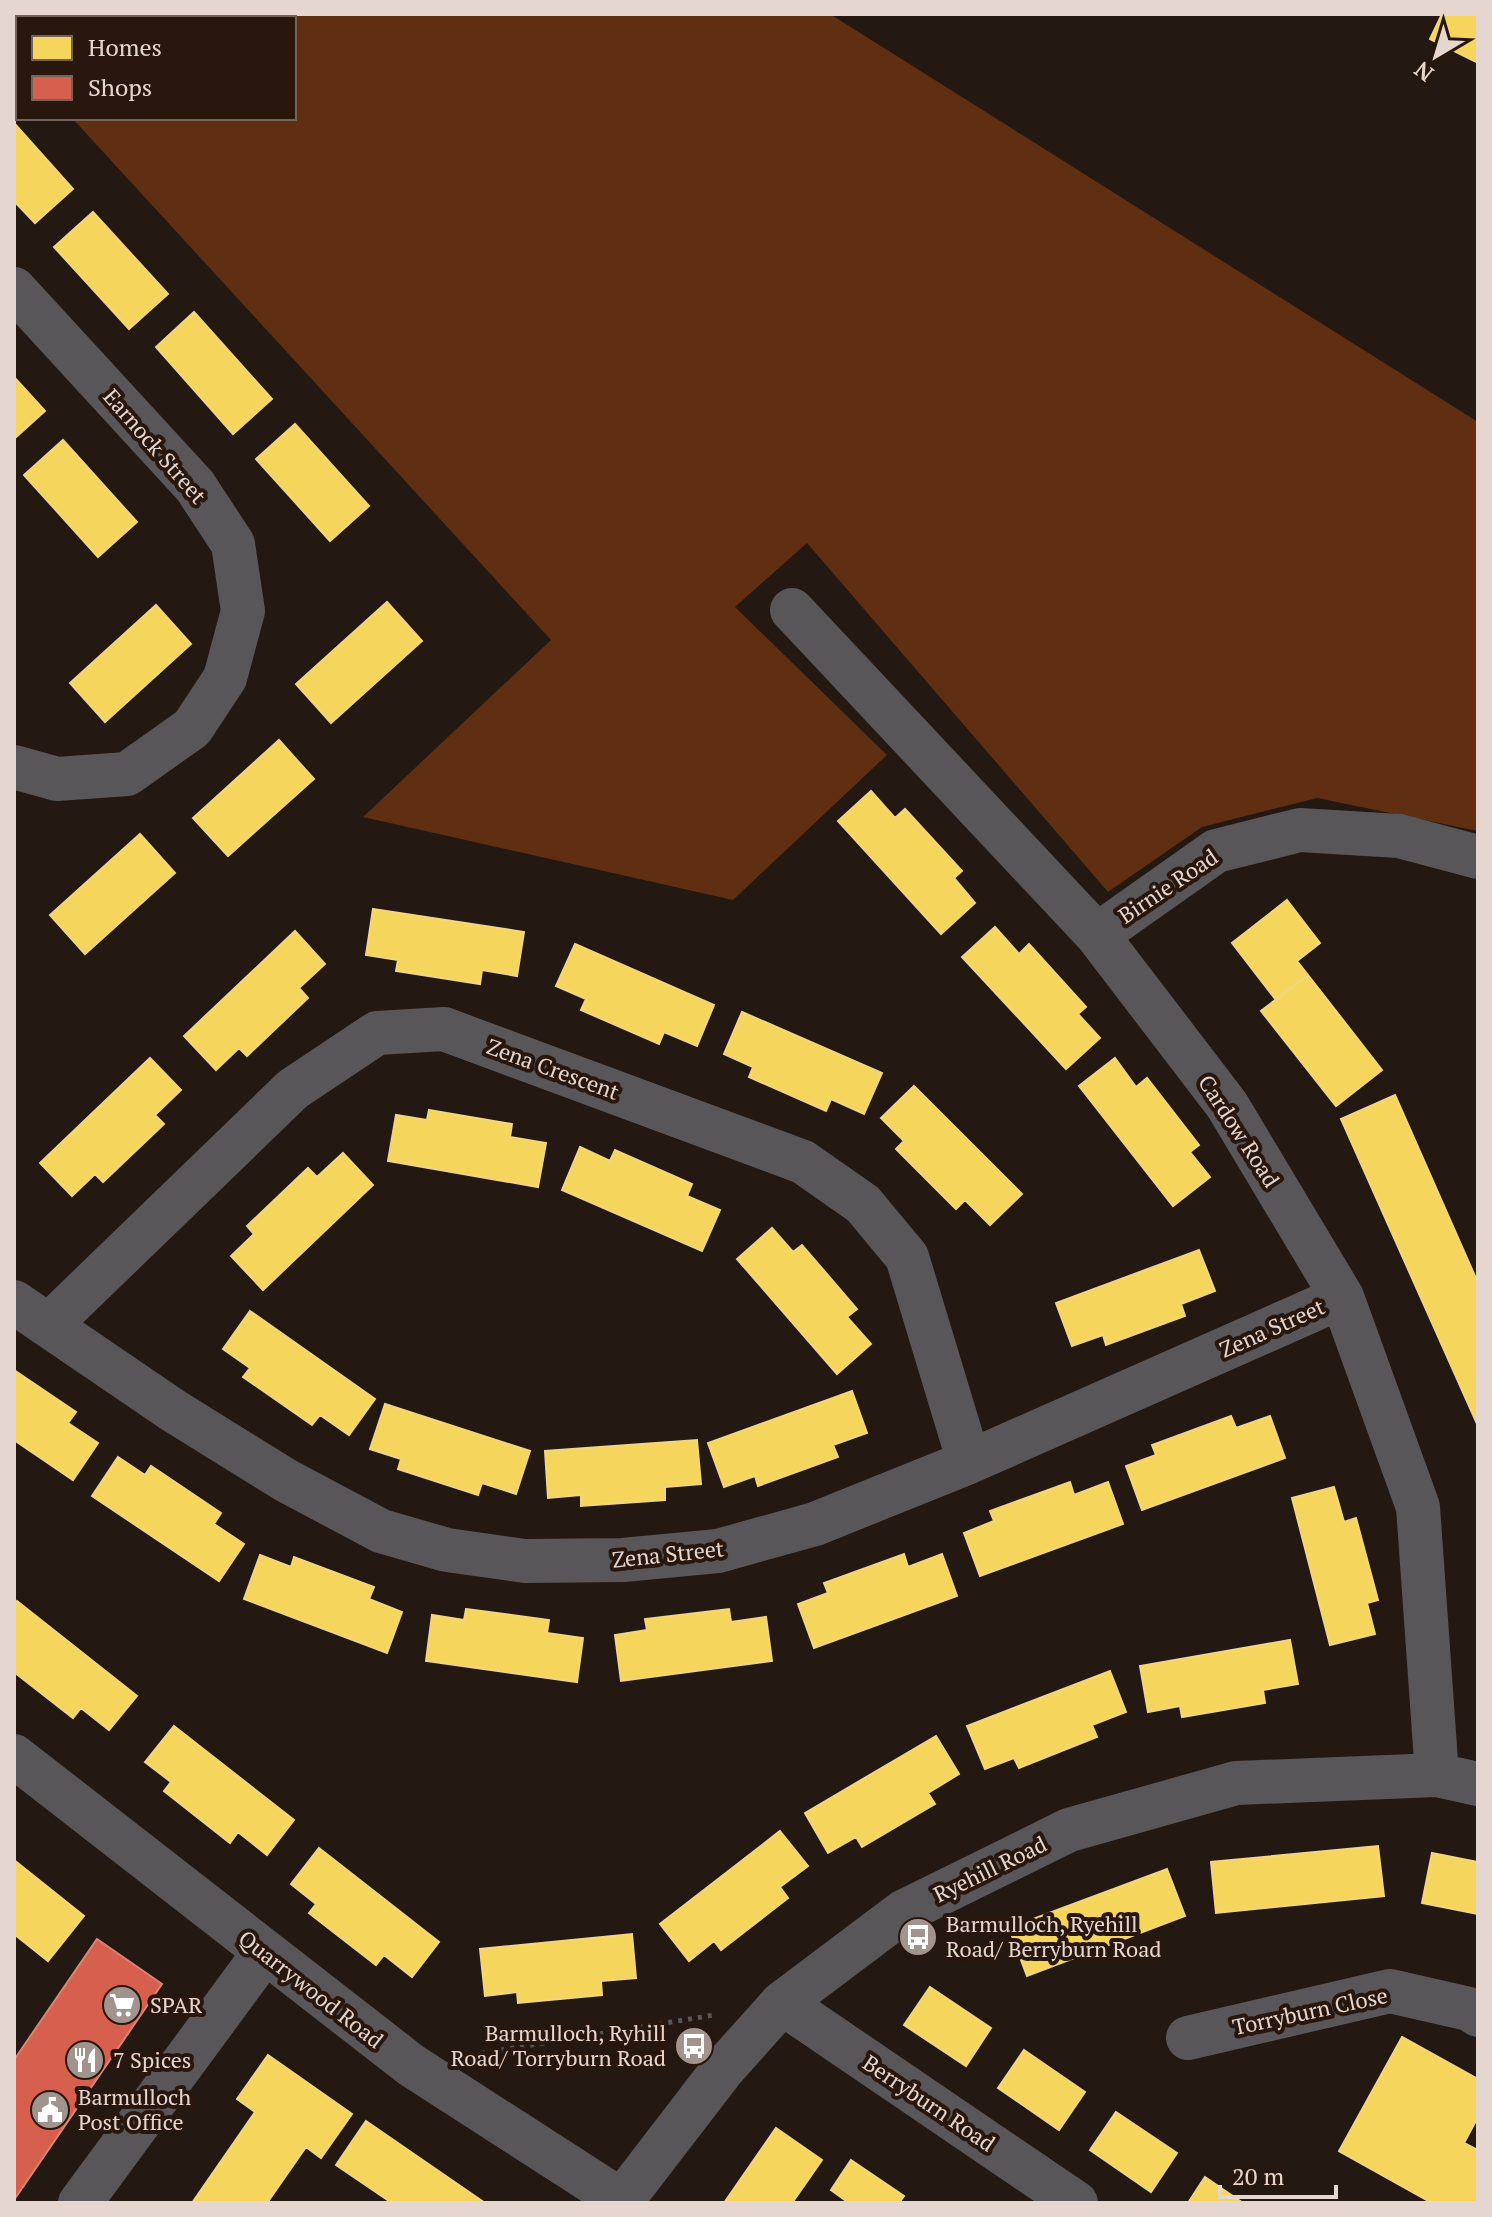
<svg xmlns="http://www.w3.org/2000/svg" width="1492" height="2217" viewBox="0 0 1492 2217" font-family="'PT Serif',serif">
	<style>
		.green { fill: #602e10 }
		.homes { fill: #f6d55c; stroke: #f1d67f; stroke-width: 2 }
		.shops { fill: #d6604d; stroke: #da8474; stroke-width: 2 }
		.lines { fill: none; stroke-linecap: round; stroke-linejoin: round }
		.path { stroke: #595656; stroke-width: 5; stroke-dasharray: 4 6; stroke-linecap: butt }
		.street { stroke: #585658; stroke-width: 44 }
		.labels { text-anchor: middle; stroke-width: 8; stroke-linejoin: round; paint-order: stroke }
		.street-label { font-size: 22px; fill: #e5d7d0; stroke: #29160c }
		.poi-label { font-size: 22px; fill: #e5d7d0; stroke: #29160c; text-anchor: start }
	</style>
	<rect width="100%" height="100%" fill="#231812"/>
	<path class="green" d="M14,14H830L1478,422V831L1317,798L1202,827L1108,892L807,543L735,607L887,755L733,900L363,817L551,640L72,118H294V18H18V59L14,55Z"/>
	<path class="homes" d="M1442,14H1478V63L1430,39Z
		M14,123L73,189L35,223L14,201Z
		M93,212L168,294L129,329L54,247Z
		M194,312L272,399L233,434L156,347Z
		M14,377L45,411L14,439Z
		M295,424L369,506L330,541L256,459Z
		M63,440L137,522L98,557L24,475Z
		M387,602L422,641L331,723L296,684Z
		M156,605L191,644L105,722L70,683Z
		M279,740L314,779L228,856L193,818Z
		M871,791L895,818L905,809L962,871L954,878L975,903L941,934L838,821Z
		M140,834L175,873L85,954L50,915Z
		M1287,900L1320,943L1297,961L1308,975L1276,1000L1232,943Z
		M373,909L524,932L517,976L482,970L480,984L396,971L398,960L366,955Z
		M995,927L1019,954L1029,944L1086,1007L1078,1014L1100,1038L1066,1069L962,957Z
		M295,931L325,964L299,988L308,998L247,1056L239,1048L216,1070L184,1036Z
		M575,944L714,1005L697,1046L664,1032L659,1044L581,1010L586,999L556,986Z
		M1308,975L1382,1070L1336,1106L1261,1011Z
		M742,1012L882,1073L864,1114L831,1099L826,1111L749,1077L753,1067L724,1054Z
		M150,1058L181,1090L155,1115L164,1124L103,1182L95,1174L72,1196L40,1163Z
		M1115,1058L1136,1087L1147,1078L1199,1145L1190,1152L1210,1177L1173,1206L1079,1086Z
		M914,1086L1022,1194L990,1225L965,1200L956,1209L896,1149L904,1141L881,1118Z
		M1395,1095L1478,1283V1426L1341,1119Z
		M429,1110L512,1124L510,1137L546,1143L538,1187L388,1161L396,1115L427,1120Z
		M580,1147L610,1161L615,1150L692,1184L687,1196L720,1210L702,1251L562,1190Z
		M343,1153L373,1185L263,1290L231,1256L254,1234L247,1226L308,1168L317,1177Z
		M772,1228L793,1252L802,1245L857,1309L847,1317L871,1344L837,1374L737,1259Z
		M1199,1250L1215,1291L1181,1304L1185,1316L1106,1345L1103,1335L1072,1346L1056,1303Z
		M250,1311L375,1399L349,1435L320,1415L312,1425L243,1377L250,1368L223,1349Z
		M14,1370L76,1412L68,1423L98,1443L73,1480L14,1440Z
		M852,1391L867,1433L833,1445L838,1457L758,1486L755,1476L724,1487L708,1443Z
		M385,1404L530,1451L516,1494L482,1483L478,1495L398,1469L401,1459L370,1449Z
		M1231,1416L1236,1428L1270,1416L1285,1458L1142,1510L1126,1466L1156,1455L1152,1445Z
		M697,1440L701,1484L665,1487V1500L581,1506V1495L548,1498L545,1451Z
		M118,1457L145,1475L151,1466L221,1513L214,1524L244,1544L219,1581L92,1496Z
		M1070,1482L1074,1495L1108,1482L1123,1524L980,1576L964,1533L994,1521L990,1511Z
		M1334,1487L1344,1522L1356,1518L1378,1600L1367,1603L1375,1634L1330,1645L1292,1498Z
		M904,1554L908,1567L942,1554L957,1596L814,1648L798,1604L828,1593L824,1583Z
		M260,1555L291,1567L294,1557L374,1587L369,1599L402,1612L387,1653L244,1599Z
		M17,1601L137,1696L109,1730L81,1708L73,1718L14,1672V1605Z
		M466,1609L549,1620L547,1633L583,1638L577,1682L426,1661L432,1615L464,1620Z
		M729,1609L731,1622L766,1617L772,1661L621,1681L615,1635L647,1630L645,1619Z
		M1290,1640L1298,1684L1263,1690L1265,1703L1182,1717L1180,1706L1148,1712L1140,1666Z
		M1110,1671L1126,1712L1092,1725L1097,1737L1019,1768L1014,1758L985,1769L967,1726Z
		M174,1726L294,1820L267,1855L238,1832L230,1843L164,1791L171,1782L145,1762Z
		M936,1736L959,1774L928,1793L935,1804L862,1847L856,1837L828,1853L805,1813Z
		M780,1831L808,1866L780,1887L788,1898L721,1950L714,1941L689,1961L660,1924Z
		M1378,1846L1384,1896L1216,1913L1211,1862Z
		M319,1848L439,1942L412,1977L384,1955L376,1965L309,1913L316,1904L291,1884Z
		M1432,1853L1478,1862V1914L1422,1903Z
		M14,1860L84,1916L48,1961L14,1934Z
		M1167,1869L1185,1916L1027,1976L1009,1928Z
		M632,1934L636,1978L601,1981L602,1995L518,2003L517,1992L485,1996L480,1949Z
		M930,1987L991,2028L966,2066L904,2025Z
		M1402,2037L1478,2079V2117L1464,2143L1478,2150V2203H1432L1339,2151Z
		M1024,2050L1085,2092L1059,2130L998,2088Z
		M268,2055L352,2114L321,2158L306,2147L267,2203H192L255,2112L237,2099Z
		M1116,2112L1177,2153L1151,2192L1090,2150Z
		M366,2121L485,2203H392L336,2165Z
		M776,2128L822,2160L792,2203H724Z
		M851,2160L904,2196L899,2203H849L831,2190Z
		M1205,2177L1243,2203H1188Z"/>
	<path class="shops" d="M97,1939L162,1984L14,2200V2060Z"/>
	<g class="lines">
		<path class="path" d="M471,2055L714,2015"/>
		<path class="street" d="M14,289L195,486L233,544L243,611L225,678L192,728L127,774L57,779L14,767
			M792,610L1097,935L1227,1105L1342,1297L1418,1507L1437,1775
			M1097,935L1216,851L1300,830L1399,836L1478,857
			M14,1302L174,1411L287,1481L381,1531L447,1550L525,1561L623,1560L718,1551L815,1524L969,1462L1342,1297
			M49,1325L293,1089L377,1033L444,1029L803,1162L863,1204L907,1257L969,1462
			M14,1756L411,2065L622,2201
			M782,2003L1076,2203
			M1188,2038L1390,1991L1469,2009L1478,2015
			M80,2203L264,1953
			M620,2203L723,2069L782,2003L903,1912L1069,1830L1236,1783L1437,1775L1478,1784"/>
	</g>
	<defs>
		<symbol id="bus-disc" viewBox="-11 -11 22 22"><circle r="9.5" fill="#a1948e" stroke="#29160c"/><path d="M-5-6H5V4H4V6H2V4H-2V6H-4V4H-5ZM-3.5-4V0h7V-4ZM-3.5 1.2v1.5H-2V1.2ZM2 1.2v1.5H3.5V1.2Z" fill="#fff"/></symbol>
		<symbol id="supermarket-disc" viewBox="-11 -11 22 22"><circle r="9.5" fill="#a1948e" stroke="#29160c"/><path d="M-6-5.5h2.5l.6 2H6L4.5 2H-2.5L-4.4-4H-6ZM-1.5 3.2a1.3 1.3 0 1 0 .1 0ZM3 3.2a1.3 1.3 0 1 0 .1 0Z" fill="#fff"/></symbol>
		<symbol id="restaurant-disc" viewBox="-11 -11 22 22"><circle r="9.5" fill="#a1948e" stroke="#29160c"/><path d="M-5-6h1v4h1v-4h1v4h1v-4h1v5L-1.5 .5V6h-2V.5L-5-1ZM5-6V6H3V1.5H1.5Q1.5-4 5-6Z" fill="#fff"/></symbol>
		<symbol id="civic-disc" viewBox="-11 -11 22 22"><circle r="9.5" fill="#a1948e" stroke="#29160c"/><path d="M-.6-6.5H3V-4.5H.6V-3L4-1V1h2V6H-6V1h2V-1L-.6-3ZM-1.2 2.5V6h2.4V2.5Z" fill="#fff"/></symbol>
	</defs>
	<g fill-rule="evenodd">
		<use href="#bus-disc" x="896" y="1915" width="44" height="44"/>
		<use href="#supermarket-disc" x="100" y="1983" width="44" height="44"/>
		<use href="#bus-disc" x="672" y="2024" width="44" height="44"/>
		<use href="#restaurant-disc" x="63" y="2038" width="44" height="44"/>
		<use href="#civic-disc" x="28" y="2088" width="44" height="44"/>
	</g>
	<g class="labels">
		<g class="street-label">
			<text transform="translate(155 446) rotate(49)" y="8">Earnock Street</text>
			<text transform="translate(1168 886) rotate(-34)" y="8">Birnie Road</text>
			<text transform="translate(553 1069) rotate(20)" y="8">Zena Crescent</text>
			<text transform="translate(1239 1131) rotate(57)" y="8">Cardow Road</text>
			<text transform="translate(1272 1328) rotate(-24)" y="8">Zena Street</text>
			<text transform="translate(668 1554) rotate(-6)" y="8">Zena Street</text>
			<text transform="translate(990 1869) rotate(-26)" y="8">Ryehill Road</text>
			<text transform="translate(311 1989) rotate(38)" y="8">Quarrywood Road</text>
			<text transform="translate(1310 2011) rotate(-12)" y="8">Torryburn Close</text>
			<text transform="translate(929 2103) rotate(34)" y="8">Berryburn Road</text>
		</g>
		<g class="poi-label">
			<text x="946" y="1932">Barmulloch, Ryehill<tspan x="946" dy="25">Road/ Berryburn Road</tspan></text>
			<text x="150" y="2013">SPAR</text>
			<text x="666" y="2041" text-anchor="end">Barmulloch, Ryhill<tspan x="666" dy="25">Road/ Torryburn Road</tspan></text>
			<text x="113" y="2068">7 Spices</text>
			<text x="78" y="2105">Barmulloch<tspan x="78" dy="25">Post Office</tspan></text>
		</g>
	</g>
	<rect width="1492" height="2217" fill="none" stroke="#e5d7d0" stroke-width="32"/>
	<rect x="16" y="16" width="280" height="104" fill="#29160c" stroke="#74635a" stroke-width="2"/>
	<rect x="32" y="36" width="40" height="24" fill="#f6d55c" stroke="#74635a" stroke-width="2"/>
	<text x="88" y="56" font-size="24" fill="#e5d7d0">Homes</text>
	<rect x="32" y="76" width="40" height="24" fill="#d6604d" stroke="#74635a" stroke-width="2"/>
	<text x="88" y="96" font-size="24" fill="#e5d7d0">Shops</text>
	<g transform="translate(1436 56) rotate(218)" stroke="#29160c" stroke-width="6" paint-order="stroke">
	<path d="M0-6L14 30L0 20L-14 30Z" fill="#e5d7d0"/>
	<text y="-12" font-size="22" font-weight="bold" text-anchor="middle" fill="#e5d7d0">N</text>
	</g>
	<path d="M1220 2185v12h116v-12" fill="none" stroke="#e5d7d0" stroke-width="4"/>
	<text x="1232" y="2185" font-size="24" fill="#e5d7d0" stroke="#29160c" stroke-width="6" paint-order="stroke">20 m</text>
</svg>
